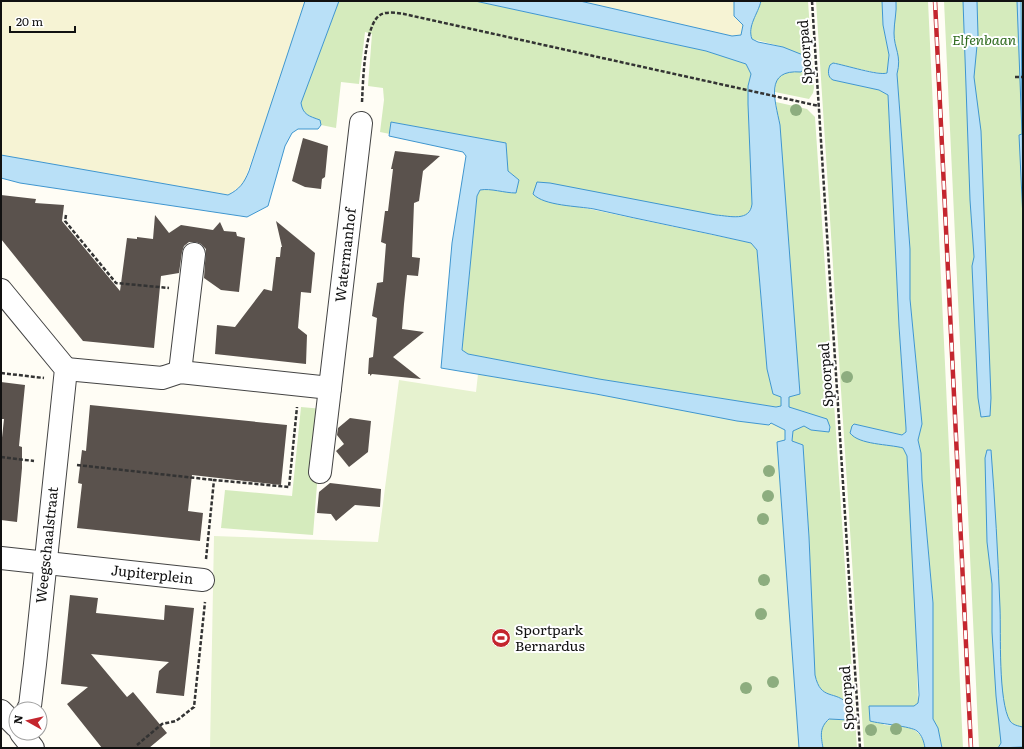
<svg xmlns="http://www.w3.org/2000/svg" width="1024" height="749" viewBox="0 0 1024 749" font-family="Literata,serif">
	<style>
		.farmland { fill: #f6f3d4 }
		.green { fill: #d5ebbd }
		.pitch { fill: #e6f2cf }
		.water { fill: #b9e0f7; stroke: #3f96cf }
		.building { fill: #5a524d }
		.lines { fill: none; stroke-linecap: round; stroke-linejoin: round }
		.minor-casing { stroke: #444; stroke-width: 24 }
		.path { stroke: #333; stroke-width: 2.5; stroke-dasharray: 4 2; stroke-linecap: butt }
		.minor { stroke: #fff; stroke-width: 22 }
		.rail-casing { stroke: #c4262e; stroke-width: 4.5 }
		.rail { stroke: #fff; stroke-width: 3; stroke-dasharray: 9; stroke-linecap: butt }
		.tree { fill: #8dad7f }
		.labels { text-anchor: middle; stroke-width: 4; stroke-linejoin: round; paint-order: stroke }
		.park-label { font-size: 14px; font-style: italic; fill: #2f6b1f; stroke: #fff }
		.street-label { font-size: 14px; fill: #111; stroke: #fff }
		.poi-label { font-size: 14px; fill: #111; stroke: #fff; text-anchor: start }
	</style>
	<rect width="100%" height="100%" fill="#fffdf5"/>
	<path class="farmland" d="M1,1H305L288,57L243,185L228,195L1,155Z
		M580,1H734V16L743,25L741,35L732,36Z"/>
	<path class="green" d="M339,1H475L706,51L746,64L751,74L748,86V104L752,204C750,222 730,216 716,215L537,182V198L751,243L757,250L767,369L773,394L781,396V406L776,407L599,379L468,354L462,350L477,196L480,190C491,188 504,193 516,193L519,180L508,171L506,143L391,122L390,134L380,132L384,100L383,88L368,86L372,34L365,32L359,84L341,82L336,128L321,125L320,120C309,116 303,115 301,103Z
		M761,1H808L814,88L813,93L809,99L775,92L776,80C783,72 791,71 801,72L783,47L752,39C747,26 758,14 761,1Z
		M816,1H882L883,25L889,55L887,73C882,75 842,65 834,64L830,65L828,74L833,80L879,90L888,95L899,326L906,428V432L902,435L854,424L903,448L907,456L914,567L918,703L914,707L869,706L884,725C903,727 921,724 925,748H864Z
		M896,1H928L963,748H942L938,728L933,719V603L922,480L921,453L918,440L922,424L910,299V249L897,74C900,60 893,46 894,33C894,22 897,12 896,1Z
		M944,1H1023V748H979Z
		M776,102L807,109L815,117L857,748H823L821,733L822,725L849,705C835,689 821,702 815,675L809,537L803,445L792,441L793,431L804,426L811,430L829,432L827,419L789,407V397L800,394Z
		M301,407L323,409L313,535L221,528L225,490L292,496Z"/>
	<path class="pitch" d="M478,374L652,404L737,421L769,425L771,423L785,430V440L777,442L799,748H210L214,536L378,542L399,380L476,392Z"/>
	<path class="water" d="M305,1H339L301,103C303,115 309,116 320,120L321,125L318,129H298L292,133L285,146L268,206L247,217L20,183L1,178V155L228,195C240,189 244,183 249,171Z
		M475,1H580L732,36L741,35L743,25L734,16V1H761C758,14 747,26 752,39L758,42L783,47L803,55C805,61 806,67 801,72C764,69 775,100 780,125L800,394L789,397V407L827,419L830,427L829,432L811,430L804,426L793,431L792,441L803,445L809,537L815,675C821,702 835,689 849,705V720L829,719C819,728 821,736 823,748H799L777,442L785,440V430L771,423L769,425L737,421L596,394L441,368L452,243L466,156L463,152L389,136L391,122L506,143L508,171L519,180L516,193C504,193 491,188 480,190L477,196L462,350L468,354L599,379L776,407L781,406V397L773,394L767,369L757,250L751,243C699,231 646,221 594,209C578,206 544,206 533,194L537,182L550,183L716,215C730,216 750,222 752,204L748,104V86L751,74L746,64L706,51Z
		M882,1H896C897,12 894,22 894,33C894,49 902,55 897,74L910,249V299L922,424L918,440L921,453L922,480L933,603V719L938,728L942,748H925C924,742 922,735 917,731C911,726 880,724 870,721L869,706H914L918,703L919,695L907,456L903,448C889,444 859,445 850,433L852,426L854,424L902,435L906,432V428L899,326L888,95L879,90L833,80C827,77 828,70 830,65L833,63C845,65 879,76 887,73L889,55L883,25Z
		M963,1H977L978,35L974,77L981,131L991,398L990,416L981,417L978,398L972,266L974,257L970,200Z
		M1017,1H1021L1023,219L1019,135L1022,134Z
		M987,450H991C995,502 998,555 1000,608C1001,633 998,701 1010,721C1013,725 1018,726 1023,727V747L998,748L1001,743L996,696L992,632V584L987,542L985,458Z"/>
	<path class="building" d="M303,138L328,146L325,177L322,179L321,189L305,187L292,181Z
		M395,151L440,156L423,171L419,201L414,203L412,257L420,258L419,268L418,276L407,275L404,304L402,329L424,332L393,357L421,379L372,374L370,376V374H368L369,358L373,357L375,338L377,318L372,316L377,283L383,282L386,244L381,242L385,211H388L393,169H391Z
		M1,195L36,199L35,203L64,205L62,221L120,291L127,238L137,239V237L153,239L155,215L169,233L181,225L213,230L220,222L224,231L236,232L237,236L245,238L239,292L221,290L204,278L206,249L201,244L196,242H189L184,246L182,252L179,273L161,276L154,348L83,341L1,239Z
		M276,221L315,253L311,293L301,292L298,328L307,335L306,364L215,354L217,325L235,327L264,289L272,291L276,257H280L281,247H282Z
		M1,382L25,385L19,446L22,447V468L17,522L1,520V447L4,419H1Z
		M90,405L287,425L281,485L192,475L188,511L203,513L200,541L77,528L82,484L78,483L82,450L86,451Z
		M350,418L371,421L368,452L349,467L336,451L344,444L337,435L338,428Z
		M330,483L381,489L380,507L355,505L336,521L331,514L317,513L319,492Z
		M70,595L98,598L96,613L116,615L164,620L165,605L194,608L184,696L156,693L159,671L169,662L91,654L127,697L133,692L167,733L149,748H102L67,704L88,687L61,684Z"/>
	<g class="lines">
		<defs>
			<g id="minor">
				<path d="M1,290L66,369L35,664L30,706L28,709"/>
				<path id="s1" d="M66,369L162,378L180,372L330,388L361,123"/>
				<path d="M180,372L194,254"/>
				<path d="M320,472L330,388"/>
				<path id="s2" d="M1,558L203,580"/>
				<path d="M1,711L16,726"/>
				<path d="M21,733L33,748"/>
			</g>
		</defs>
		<use href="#minor" class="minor-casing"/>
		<path class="path" d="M812,1L860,748
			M1015,77H1023
			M362,102C363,84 364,25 380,15C386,11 396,13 404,14L819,106
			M66,215L65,221L116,283L169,288
			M1,373L44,378
			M1,457L34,461
			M77,465L214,480
			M206,559L214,480L289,487L297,407
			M137,745L162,724L176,721L194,707L205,602"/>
		<use href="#minor" class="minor"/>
		<defs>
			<path id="rail" d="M935,1L971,748"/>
		</defs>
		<use href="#rail" class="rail-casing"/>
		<use href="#rail" class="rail"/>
	</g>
	<g class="tree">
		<circle cx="796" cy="110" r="6"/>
		<circle cx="847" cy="377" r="6"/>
		<circle cx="769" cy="471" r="6"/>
		<circle cx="768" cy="496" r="6"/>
		<circle cx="763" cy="519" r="6"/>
		<circle cx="764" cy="580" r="6"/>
		<circle cx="761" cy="614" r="6"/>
		<circle cx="773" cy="682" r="6"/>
		<circle cx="746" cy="688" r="6"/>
		<circle cx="896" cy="729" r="6"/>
		<circle cx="871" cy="730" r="6"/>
	</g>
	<defs>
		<symbol id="stadium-disc" viewBox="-11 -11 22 22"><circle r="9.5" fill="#c4262e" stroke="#fff"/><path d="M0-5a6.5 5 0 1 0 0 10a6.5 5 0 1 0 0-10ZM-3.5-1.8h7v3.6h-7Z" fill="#fff"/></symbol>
	</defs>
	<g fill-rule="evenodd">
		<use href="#stadium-disc" x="490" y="627" width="22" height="22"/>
	</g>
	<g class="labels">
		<g class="park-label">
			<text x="984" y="45">Elfenbaan</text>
		</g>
		<g class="street-label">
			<text transform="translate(805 52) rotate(-94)" y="5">Spoorpad</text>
			<text dy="5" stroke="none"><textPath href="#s1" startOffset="400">Watermanhof</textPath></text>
			<text transform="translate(826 375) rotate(-94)" y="5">Spoorpad</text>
			<text transform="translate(47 545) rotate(-84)" y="5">Weegschaalstraat</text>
			<text dy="5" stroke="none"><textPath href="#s2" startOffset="152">Jupiterplein</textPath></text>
			<text transform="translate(847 698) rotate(-94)" y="5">Spoorpad</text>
		</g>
		<g class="poi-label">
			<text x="515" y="635">Sportpark<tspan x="515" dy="16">Bernardus</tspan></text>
		</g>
	</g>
	<rect width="1024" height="749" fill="none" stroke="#111111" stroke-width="4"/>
	<g transform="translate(28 721) rotate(278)"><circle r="19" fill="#ffffff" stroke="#a0a0a0"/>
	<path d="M0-3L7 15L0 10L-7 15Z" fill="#c4262e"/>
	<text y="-6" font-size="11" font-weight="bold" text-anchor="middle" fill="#111111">N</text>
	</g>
	<path d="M10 26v6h65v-6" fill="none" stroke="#111111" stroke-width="2"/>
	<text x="16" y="26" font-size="12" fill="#111111" stroke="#ffffff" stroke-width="3" paint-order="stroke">20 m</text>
</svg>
